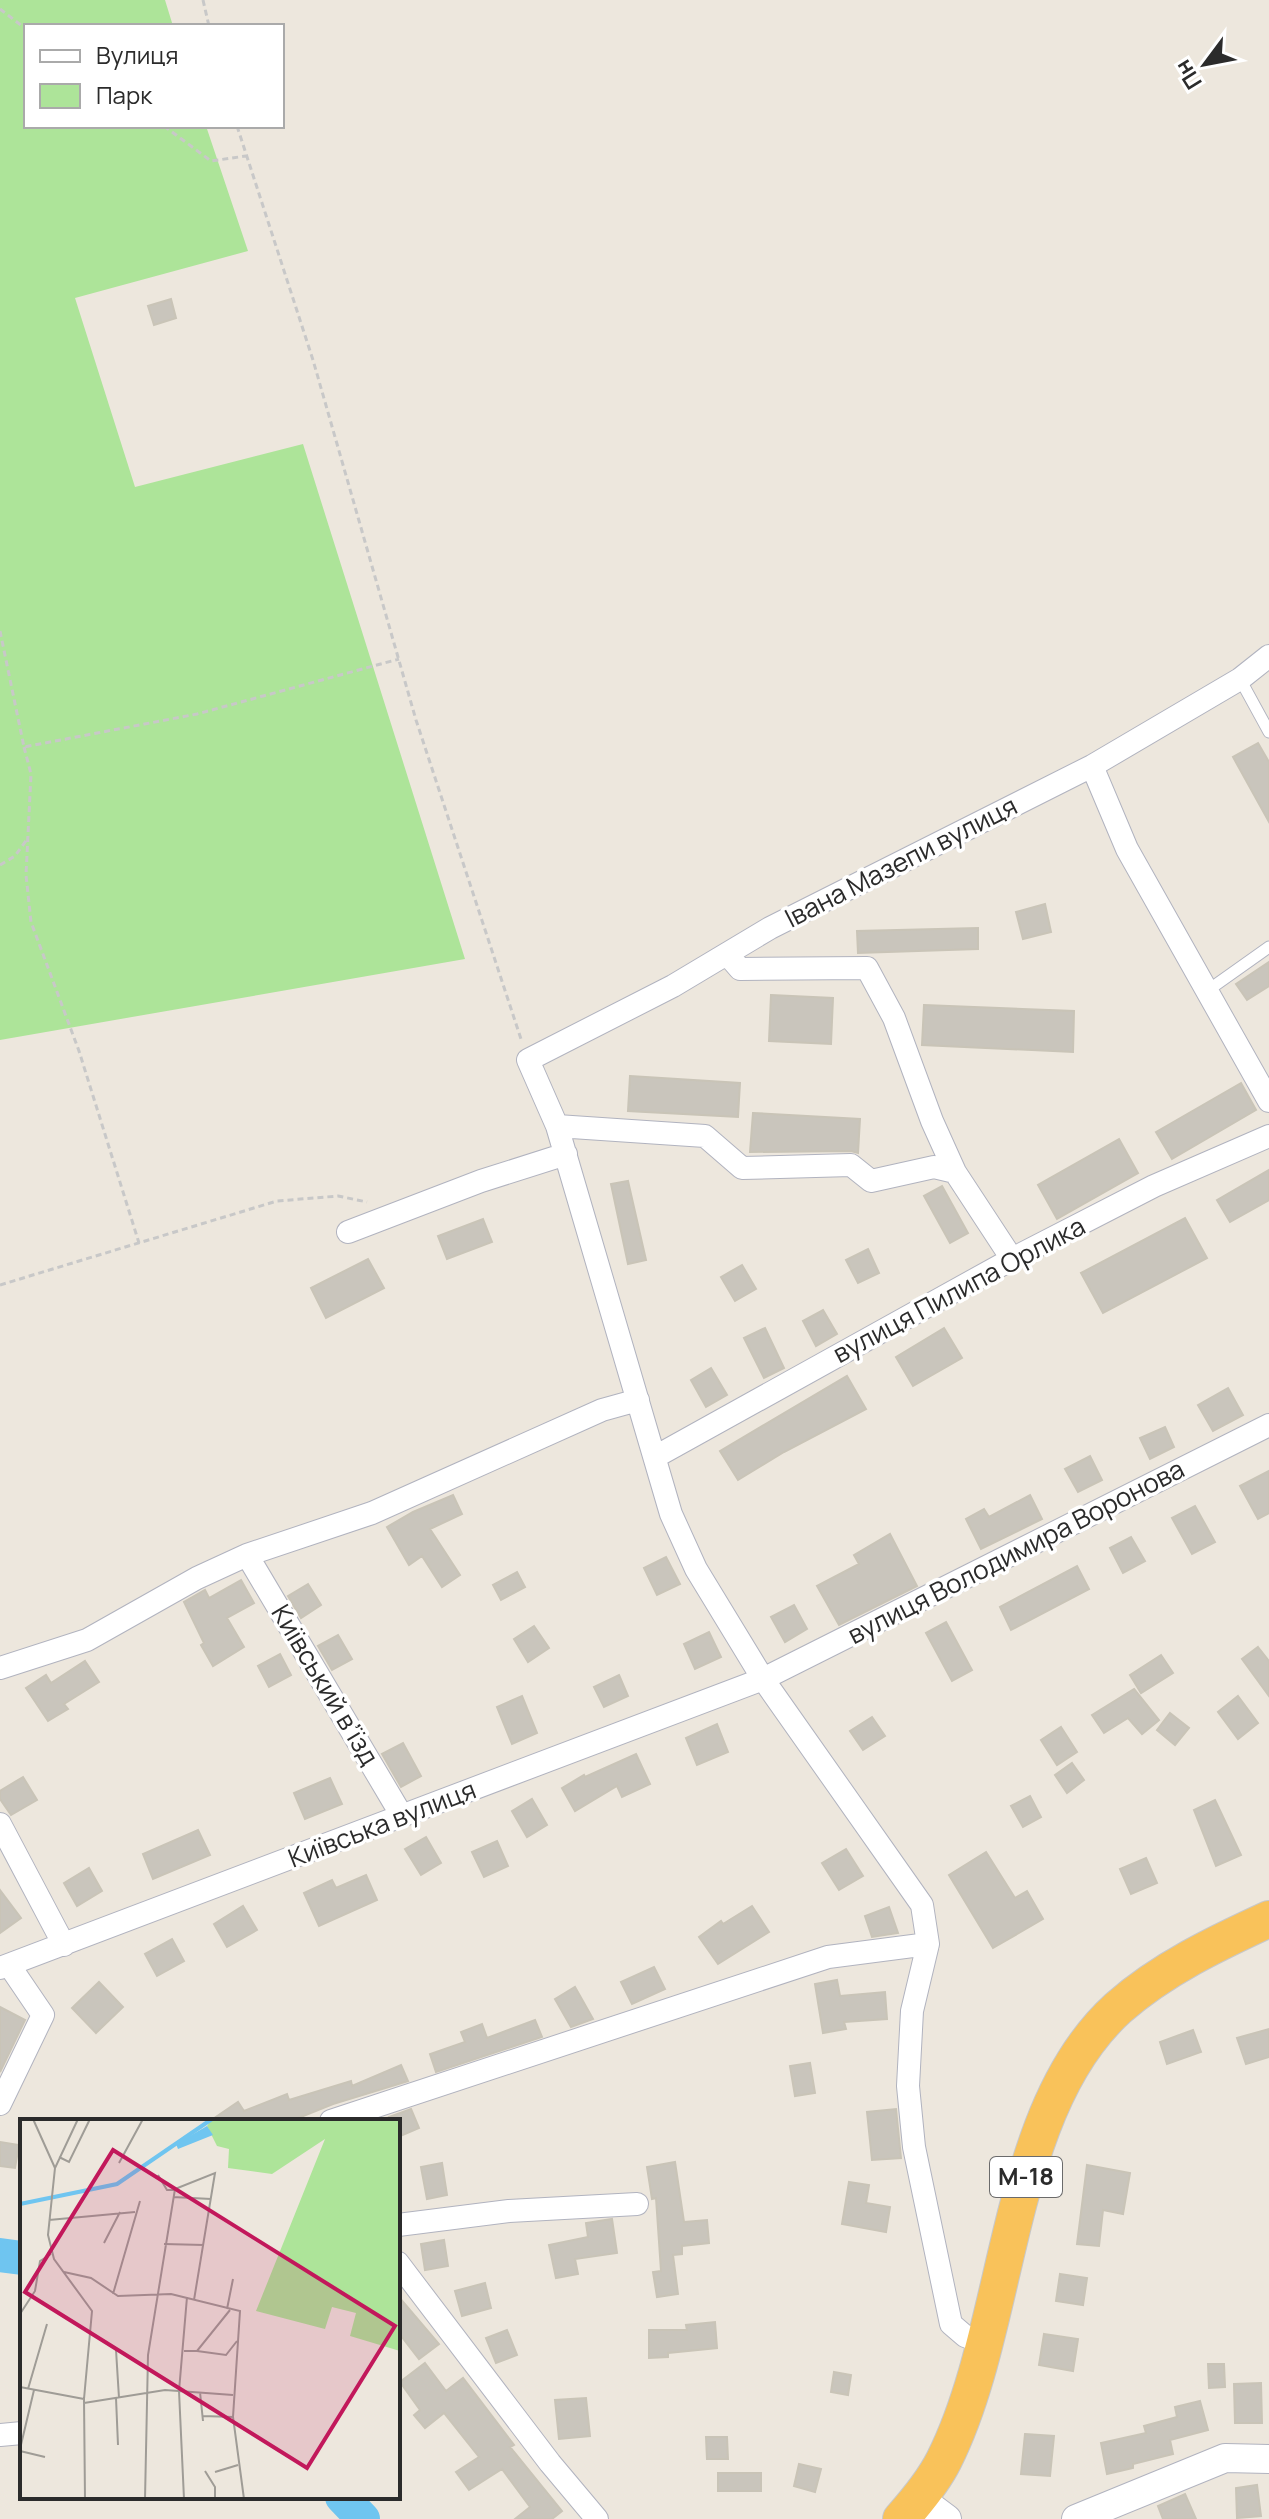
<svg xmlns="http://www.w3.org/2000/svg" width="1269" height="2519" viewBox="0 0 1269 2519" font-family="Manrope,sans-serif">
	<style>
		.green { fill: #ade499 }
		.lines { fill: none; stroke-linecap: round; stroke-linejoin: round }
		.river { stroke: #6fc5f0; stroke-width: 34 }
		.building { fill: #c9c5bc; stroke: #c9c4b7; stroke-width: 2 }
		.service-casing { stroke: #b1b3bf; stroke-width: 13 }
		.minor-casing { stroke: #b1b3bf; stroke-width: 24 }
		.tertiary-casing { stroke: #b1b3bf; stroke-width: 30 }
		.trunk-casing { stroke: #c8c8c8; stroke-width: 38 }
		.path { stroke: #c8c8c8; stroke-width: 3; stroke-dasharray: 6 4; stroke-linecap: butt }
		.service { stroke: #fff; stroke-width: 11 }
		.minor { stroke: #fff; stroke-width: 22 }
		.tertiary { stroke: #fff; stroke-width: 28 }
		.trunk { stroke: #f9c25a; stroke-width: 36 }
		.labels { text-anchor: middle; stroke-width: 7; stroke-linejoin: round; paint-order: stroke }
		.shield { fill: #fff; stroke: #6b6b6b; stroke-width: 2 }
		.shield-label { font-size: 24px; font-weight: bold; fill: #2b2b2b }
		.street-label { font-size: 26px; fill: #2b2b2b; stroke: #fff }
		.inset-river { fill: none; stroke: #6fc5f0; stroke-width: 4 }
		.inset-road { fill: none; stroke: #9f9c96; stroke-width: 2 }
		.view { fill: #c2185b; fill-opacity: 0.15; stroke: #c2185b; stroke-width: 4 }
		.inset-edge { fill: none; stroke: #2b2b2b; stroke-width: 4 }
	</style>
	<rect width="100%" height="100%" fill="#ede7dd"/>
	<path class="green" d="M0,0H165L173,26H26V126H206L248,251L75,298L135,487L303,444L465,959L0,1040Z"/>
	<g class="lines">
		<path class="river" d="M0,2255L22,2258
			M342,2497L363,2519"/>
	</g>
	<path class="building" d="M171,299L176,318L154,325L148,306Z
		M1258,743L1269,762V822L1233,757Z
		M1045,904L1051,932L1023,939L1016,912Z
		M978,928V949L858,953L857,931Z
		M1269,962V986L1247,1000L1236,984Z
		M771,995L833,998L831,1044L769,1041Z
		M924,1005L1074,1011L1073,1052L922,1045Z
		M630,1076L740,1083L738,1117L628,1111Z
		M1241,1083L1256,1110L1172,1159L1156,1132Z
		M753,1113L860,1119L858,1153L851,1151L750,1152Z
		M1119,1139L1138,1173L1057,1219L1038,1185Z
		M1269,1170V1200L1230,1222L1217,1200Z
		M628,1181L646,1260L628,1264L611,1184Z
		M942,1186L968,1233L950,1243L924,1196Z
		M1185,1218L1207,1258L1103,1313L1081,1273Z
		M483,1219L492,1242L447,1259L438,1236Z
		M868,1249L879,1273L858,1283L846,1260Z
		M368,1259L384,1288L326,1318L311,1288Z
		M742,1265L756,1289L735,1301L721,1277Z
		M823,1310L837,1334L816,1346L803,1321Z
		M765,1328L784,1368L764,1378L744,1338Z
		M944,1328L962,1358L913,1386L896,1357Z
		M711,1368L727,1395L706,1407L691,1380Z
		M847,1376L866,1409L784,1452L738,1480L720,1451Z
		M1228,1388L1243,1415L1213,1431L1198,1405Z
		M1165,1427L1174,1447L1150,1459L1140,1438Z
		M1090,1456L1102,1480L1078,1492L1065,1469Z
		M1269,1471V1513L1258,1519L1240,1486Z
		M453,1495L462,1514L430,1529L460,1575L442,1587L422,1556L409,1565L387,1527L413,1512Z
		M1030,1495L1042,1519L981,1549L966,1519L984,1509L989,1517Z
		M1195,1506L1215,1542L1192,1554L1172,1518Z
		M890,1534L917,1586L839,1625L817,1586L859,1564L854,1555Z
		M1131,1537L1145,1561L1123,1573L1110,1548Z
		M666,1557L680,1584L657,1595L644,1568Z
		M1077,1566L1089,1589L1011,1630L1000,1607Z
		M517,1572L525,1587L501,1600L493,1585Z
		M241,1580L254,1603L227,1618L244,1647L213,1666L201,1645L204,1643L184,1602L205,1590L209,1598Z
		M308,1584L321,1605L301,1618L288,1596Z
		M794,1605L807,1629L785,1642L771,1617Z
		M946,1622L972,1670L952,1681L926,1633Z
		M534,1626L549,1648L528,1662L514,1639Z
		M709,1632L721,1657L695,1669L684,1644Z
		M338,1635L352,1659L332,1670L318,1646Z
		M1258,1647L1269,1661V1696L1242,1659Z
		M280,1654L291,1675L269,1687L258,1666Z
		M1161,1655L1173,1673L1141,1693L1130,1675Z
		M85,1661L99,1682L64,1704L68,1709L48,1721L26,1688L46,1675L51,1683Z
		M619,1675L628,1696L604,1707L594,1687Z
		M1134,1689L1159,1720L1142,1734L1128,1718L1104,1733L1092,1715Z
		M522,1696L537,1733L512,1744L497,1707Z
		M1238,1696L1258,1723L1238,1739L1218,1712Z
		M1170,1713L1189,1728L1175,1745L1157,1730Z
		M872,1717L885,1736L863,1750L850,1731Z
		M717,1724L728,1752L697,1765L686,1738Z
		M1061,1727L1077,1752L1057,1765L1041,1740Z
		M403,1743L421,1776L401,1787L382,1754Z
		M636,1754L650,1784L622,1797L617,1786L575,1811L562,1788L584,1775L585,1777Z
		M1072,1763L1084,1780L1067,1793L1055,1775Z
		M23,1777L37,1800L11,1815L0,1799V1791Z
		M330,1778L342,1804L305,1819L294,1793Z
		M1030,1796L1041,1817L1023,1827L1011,1806Z
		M532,1799L547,1825L527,1837L512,1811Z
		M1215,1800L1241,1855L1216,1866L1194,1810Z
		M198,1830L210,1855L153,1879L143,1854Z
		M426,1837L441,1863L421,1875L405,1849Z
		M497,1841L508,1866L484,1877L472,1852Z
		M846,1849L863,1876L839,1890L822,1863Z
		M986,1852L1015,1898L1027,1891L1043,1919L993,1948L949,1875Z
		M1146,1858L1157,1883L1131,1894L1120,1869Z
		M89,1868L102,1891L77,1906L64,1883Z
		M366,1875L377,1900L319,1926L304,1893L332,1880L336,1888Z
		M0,1890L21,1918L0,1933Z
		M243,1906L257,1930L227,1947L214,1924Z
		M752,1906L769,1932L718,1964L699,1937L721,1921L723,1924Z
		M889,1907L898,1933L872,1937L865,1916Z
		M172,1939L184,1961L157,1976L145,1954Z
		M654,1967L665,1989L632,2004L621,1982Z
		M837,1980L840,1996L885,1992L887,2019L844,2022L846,2029L823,2033L815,1984Z
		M99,1982L123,2007L96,2033L72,2008Z
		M575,1987L593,2019L571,2027L555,1999Z
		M0,2007L25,2020L0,2072Z
		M535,2020L542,2037L436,2072L430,2054L465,2042L461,2032L482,2024L487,2038Z
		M1269,2029V2057L1246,2064L1237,2038Z
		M1193,2030L1201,2052L1167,2064L1160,2042Z
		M810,2063L815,2093L795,2096L790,2066Z
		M401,2065L408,2081L333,2104L291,2121H210L238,2102L244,2111L287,2094L289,2100L351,2081L352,2086Z
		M411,2109L419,2128L398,2137V2121H391L389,2117Z
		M896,2109L901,2158L872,2160L867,2112Z
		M0,2142L19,2145L15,2168L0,2166Z
		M675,2162L684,2222L707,2220L709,2243L682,2246V2254L673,2255L678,2294L657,2297L653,2272L661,2271L656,2198L652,2199L647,2167Z
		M442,2163L447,2195L427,2199L421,2167Z
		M1087,2165L1130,2173L1123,2214L1103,2210L1099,2246L1077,2244Z
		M849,2182L869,2185L866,2203L890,2207L886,2232L842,2224Z
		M612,2219L617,2253L575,2259L578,2274L556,2278L549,2245L588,2237L586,2223Z
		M444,2240L448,2266L425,2270L421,2244Z
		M1060,2274L1087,2278L1083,2305L1056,2301Z
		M485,2283L491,2308L462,2316L455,2291Z
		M398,2296L439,2344L419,2359L398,2332Z
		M715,2322L717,2348L668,2353V2357L649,2358V2330H687L686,2325Z
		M507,2330L517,2355L496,2363L486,2338Z
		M1044,2334L1078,2339L1073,2371L1039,2365Z
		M425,2363L446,2391L463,2378L514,2445L510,2447L562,2511L552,2519H515L530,2507L502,2469L469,2490L456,2472L479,2457L444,2413L425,2428L414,2415L420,2410L400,2382Z
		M1208,2364H1224L1225,2387L1209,2388Z
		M834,2372L851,2375L848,2395L831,2392Z
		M1261,2383L1262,2423H1235L1234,2384Z
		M586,2398L590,2436L559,2439L555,2400Z
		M1200,2401L1208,2430L1170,2440L1173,2454L1133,2464V2468L1107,2474L1101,2443L1146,2433L1144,2426L1177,2417L1175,2407Z
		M1025,2434L1054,2436L1050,2476L1021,2474Z
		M706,2437H727L728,2459H707Z
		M799,2464L821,2469L815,2492L794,2486Z
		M718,2473H761V2491H718Z
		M1257,2485L1261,2516L1237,2518L1236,2488Z
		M1185,2494L1196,2519H1163L1158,2506Z"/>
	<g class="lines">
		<defs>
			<path id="service" d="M1240,679L1269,732
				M1207,991L1269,947"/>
			<path id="minor" d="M1092,766L1127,849L1269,1101
				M727,954L740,969L867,968L894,1018L932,1121L955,1172
				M557,1126L705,1136L742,1168L851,1165L871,1181L934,1167L955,1172L1012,1259
				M348,1232L481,1181L566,1154
				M655,1457L1012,1259L1154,1186L1269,1136
				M247,1555L402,1816
				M0,1668L87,1640L197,1578L247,1555L372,1513L602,1410L638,1400
				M0,1824L64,1945
				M0,1968L763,1679L1269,1425
				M0,2104L43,2015L9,1965
				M331,2121L828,1957L928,1944
				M398,2225L509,2211L637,2204
				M398,2263L550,2463L597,2519
				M985,2343L965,2336L951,2324L914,2147L908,2086L912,2011L928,1944L922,1905L763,1679L696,1569L671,1514L557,1126L528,1060L673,986L770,928L1092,766L1240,679L1269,656
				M0,2435L22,2433"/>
			<path id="tertiary" d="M919,2498L947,2519
				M1076,2519L1225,2458L1269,2459"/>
			<path id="trunk" d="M901,2519C917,2501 933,2482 944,2460C1012,2325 1004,2111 1118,2008C1162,1969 1217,1943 1269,1919"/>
		</defs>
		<use href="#service" class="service-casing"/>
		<use href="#minor" class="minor-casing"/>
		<use href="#tertiary" class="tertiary-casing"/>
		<use href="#trunk" class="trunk-casing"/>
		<path class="path" d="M203,0L209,26
			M0,9L26,29
			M164,126L211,161L246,156
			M237,126L313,360L416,720L521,1039
			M0,631L24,747L197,714L399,659
			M24,747L31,774L26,875L31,922L79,1051L139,1243
			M0,865L15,856L28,838
			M0,1285L277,1201L338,1196L367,1202"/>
		<use href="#service" class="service"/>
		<use href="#minor" class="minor"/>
		<use href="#tertiary" class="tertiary"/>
		<use href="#trunk" class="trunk"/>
	</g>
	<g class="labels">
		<rect class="shield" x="990" y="2157" width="72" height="40" rx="6"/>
		<g class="shield-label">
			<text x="1026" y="2185">М-18</text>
		</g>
		<g class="street-label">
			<text transform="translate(901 862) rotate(-27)" y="9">Івана Мазепи вулиця</text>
			<text transform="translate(959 1290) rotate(-28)" y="9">вулиця Пилипа Орлика</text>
			<text transform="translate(1016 1552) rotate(-27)" y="9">вулиця Володимира Воронова</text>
			<text transform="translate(325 1685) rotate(59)" y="9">Київський в’їзд</text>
			<text transform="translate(382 1824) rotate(-21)" y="9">Київська вулиця</text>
		</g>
	</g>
	<g transform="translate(20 2119)">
		<rect width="380" height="380" fill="#ede7dd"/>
		<path d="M192,0H380V232L330,217L336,194L312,188L305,210L236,192L305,20L252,55L208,49L209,30L197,27L187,7Z" fill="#ade499"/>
		<path d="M187,7L193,16L158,30L156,25Z" fill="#6fc5f0"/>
		<path class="inset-river" d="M0,85L97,65L192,0"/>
		<path class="inset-road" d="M13,0L35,49M58,0L35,49L28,116L34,140L72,192L64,280L65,380M39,38L49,43L70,0M99,44L123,0M138,56L147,71H155M153,78L191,80M29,101L115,93M84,124L100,93M144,125L184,126M44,153L71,159L98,177L151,175L220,192L213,298L224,380M93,175L120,82M207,190L213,160M0,195L15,172L20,142L31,135M96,231L99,279M164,232H177L210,191M177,232L206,236L217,222M0,268L64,280M8,270L27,205M180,273L183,302M96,279L98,326M64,284L145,271L213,276M183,297L213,298M0,330L14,271M0,332L25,338M185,352L195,368V380M195,353L218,346M125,380L128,236L155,70L195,54L174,181M164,380L159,272L167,178"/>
		<path class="view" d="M93,31L375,207L287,349L5,173Z"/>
		<rect width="380" height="380" class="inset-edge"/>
	</g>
	<rect x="24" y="24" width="260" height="104" fill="#ffffff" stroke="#aaaaaa" stroke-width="2"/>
	<rect x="40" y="50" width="40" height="12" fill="#ffffff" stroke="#aaaaaa" stroke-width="2"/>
	<text x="96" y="64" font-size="24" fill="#2b2b2b">Вулиця</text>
	<rect x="40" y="84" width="40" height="24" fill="#ade499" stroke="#aaaaaa" stroke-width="2"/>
	<text x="96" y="104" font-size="24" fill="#2b2b2b">Парк</text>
	<g transform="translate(1205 64) rotate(238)" stroke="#ffffff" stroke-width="6" paint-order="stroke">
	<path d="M0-6L14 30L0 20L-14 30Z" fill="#2b2b2b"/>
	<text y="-12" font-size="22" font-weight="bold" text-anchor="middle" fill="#2b2b2b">Пн</text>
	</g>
</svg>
